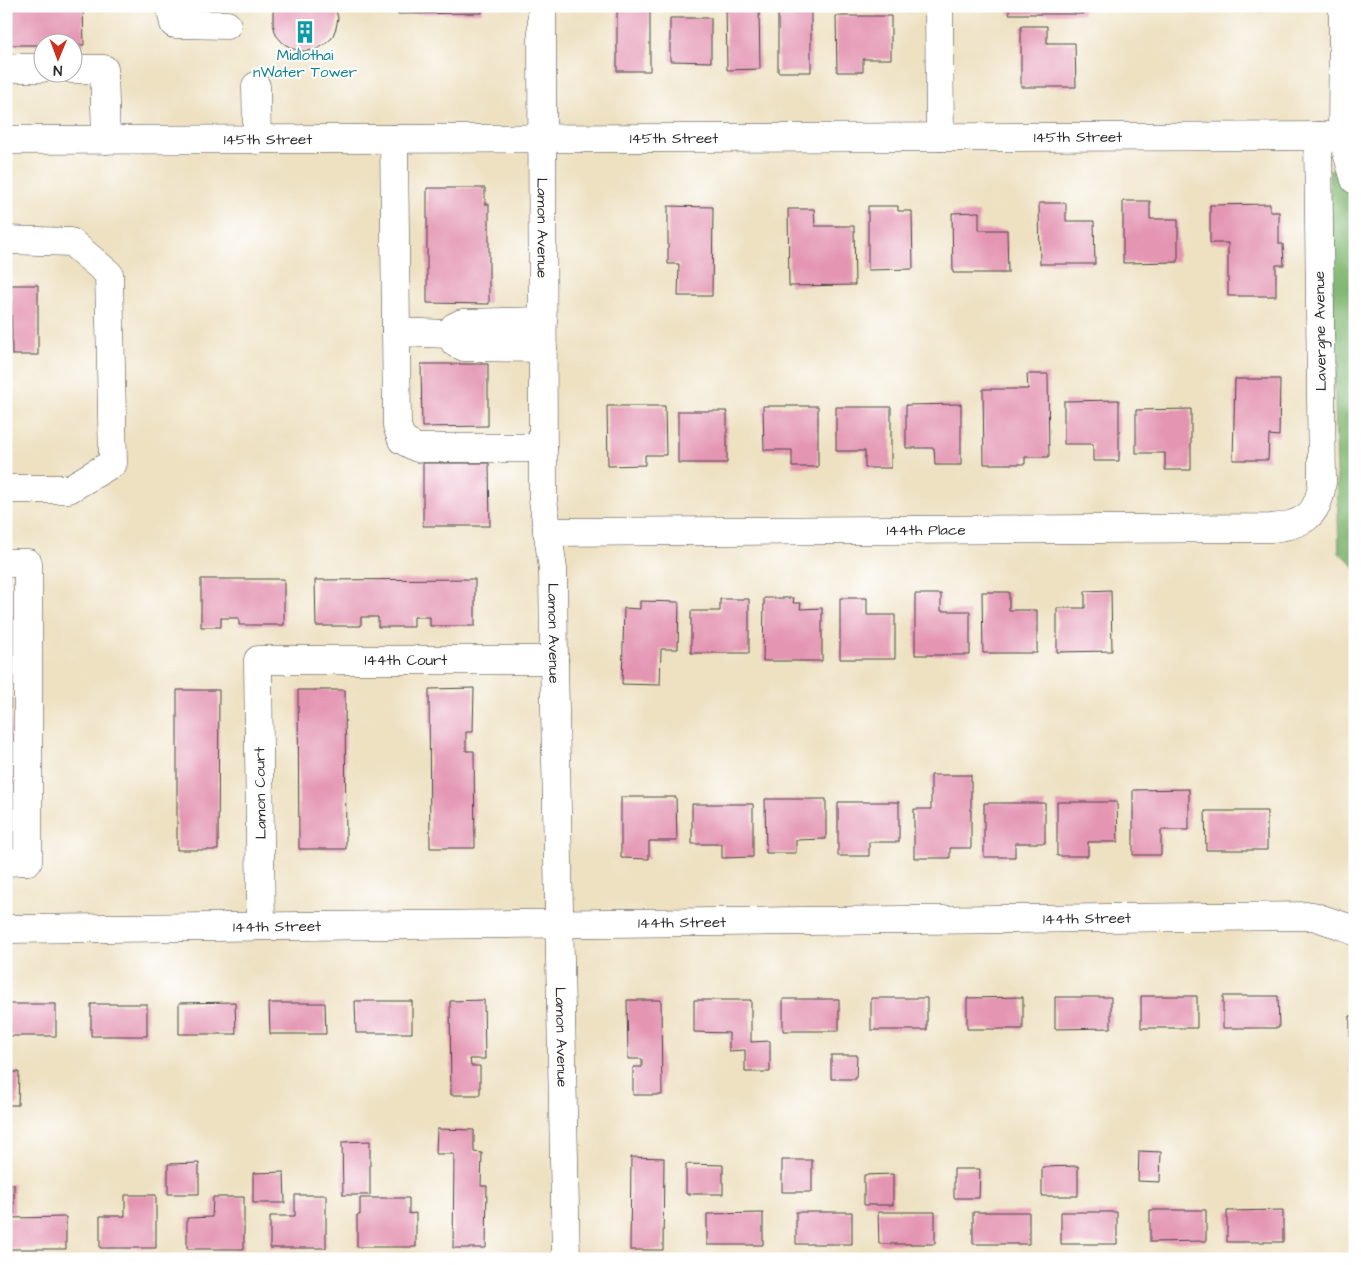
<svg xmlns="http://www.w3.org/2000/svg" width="1361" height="1265" viewBox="0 0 1361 1265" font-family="'Architects Daughter',sans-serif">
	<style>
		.forest { fill: #84b874; stroke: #587250 }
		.building { fill: #e495b2 }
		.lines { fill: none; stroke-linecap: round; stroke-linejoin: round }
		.minor-casing { stroke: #484642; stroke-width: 29 }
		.minor { stroke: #fff; stroke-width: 28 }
		.labels { text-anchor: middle; stroke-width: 4; stroke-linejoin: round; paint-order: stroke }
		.culture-label { font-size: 15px; fill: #0d838f; stroke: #fff }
		.street-label { font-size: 15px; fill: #2b2b2b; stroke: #fff }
	</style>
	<rect width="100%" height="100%" fill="#fff"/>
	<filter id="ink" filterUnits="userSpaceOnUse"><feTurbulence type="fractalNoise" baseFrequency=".02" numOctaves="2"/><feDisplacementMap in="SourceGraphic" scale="10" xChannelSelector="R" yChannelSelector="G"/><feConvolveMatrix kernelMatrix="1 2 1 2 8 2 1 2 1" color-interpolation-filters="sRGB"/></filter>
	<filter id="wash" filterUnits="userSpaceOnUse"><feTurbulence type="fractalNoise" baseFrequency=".0096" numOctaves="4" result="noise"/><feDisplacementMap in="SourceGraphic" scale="20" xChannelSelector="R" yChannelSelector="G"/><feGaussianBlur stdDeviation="1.12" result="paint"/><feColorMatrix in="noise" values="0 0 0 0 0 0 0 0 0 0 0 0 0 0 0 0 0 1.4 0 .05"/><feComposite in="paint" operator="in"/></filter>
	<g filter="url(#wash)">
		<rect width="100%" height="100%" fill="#eee1c2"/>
		<path class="forest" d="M1355,169V569L1351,562L1339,553L1329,170Z"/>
		<g id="blocks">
			<path class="building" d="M6,6H83L84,45H72V42H42V45H6Z
				M275,6H335L338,18L336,28L332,38L324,45L315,50L304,51L293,49L283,43L276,35L273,24V13Z
				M397,6H482V13L398,14Z
				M617,6H650V71H617Z
				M726,6H759L760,69L727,70Z
				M778,6H811V72H778Z
				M1009,6H1083V14H1009Z
				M1183,6H1263V12L1183,9Z
				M836,16H891V59H863V72H837Z
				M670,18H711V62L670,61Z
				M1021,26H1047V43H1075L1076,87H1021Z
				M427,188H485V204H489V304L427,303Z
				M1123,201H1150V219H1178V262L1123,263Z
				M1039,203H1066V221H1094L1095,264H1040Z
				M1270,204V212H1279V244H1283L1284,265H1276V296H1228V243H1210V205Z
				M668,206L713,207L712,296H678L679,264H668Z
				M868,206H898V211H912L913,269L868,270Z
				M788,209H814L815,226H854L855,285L789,286Z
				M979,212V230H1007L1008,273H953L952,213Z
				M11,285H38V355H12Z
				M421,364H488V426L422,427Z
				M1027,374H1048L1049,457H1025V464H984L983,389H1028Z
				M1235,379H1280L1279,436L1269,435L1268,460H1233Z
				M1119,400V461H1093V444H1064V401Z
				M961,404V465H935L934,448H906V405Z
				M607,406H665L666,455H645V465L608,466Z
				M763,406H818V467H792V450H764Z
				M836,407H891V468H865V451H836Z
				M1191,409V470H1165V453H1136V410Z
				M678,411H727V463H678Z
				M423,463H489L490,526H423Z
				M6,572H9L12,851H6Z
				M201,579H284V625H239V618H221V627H201Z
				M475,579V626H430V617H414V627H378V617H361V626H316L315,580Z
				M1111,590L1112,651L1057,652V608H1085V591Z
				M982,592H1009V610H1037V653H983Z
				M915,594H941V611H970V655H915Z
				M764,598H794L793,603H801L800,609L822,608V661H763Z
				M840,598H867V615H895V659H840Z
				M720,599H749V653H691V611H720Z
				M640,601L679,602L678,649H661L660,685L622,684L624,608L640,609Z
				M474,688L473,732H466V751H474L475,848H430L429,689Z
				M177,690H219L218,850H177Z
				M298,690H345L346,849H299Z
				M931,775H971V848H950V858H914V809H931Z
				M1189,789V830H1161V855H1133V790Z
				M621,797H676L677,841H649V859L621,858Z
				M765,799H826V839L796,840V853H766Z
				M838,802H899V842H869V856H838Z
				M1057,802H1117L1118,842H1088V856H1057Z
				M984,803H1045V843H1015V857H984Z
				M692,804H753V857L722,858V844H692Z
				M1205,811H1267V850H1206Z
				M1141,996H1197V1028H1141Z
				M1223,996H1278L1279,1028H1223Z
				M1023,997V1029H967V998Z
				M1055,997H1111V1028L1055,1029Z
				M871,998H927V1030H871Z
				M783,999H839V1031H783Z
				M484,1000L485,1059H470L471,1066H480V1095H451L450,1001Z
				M627,1000H661L662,1095H633V1067H642V1059H628Z
				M694,1000H751V1042L770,1041V1072H745V1050L729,1051V1033L694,1032Z
				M355,1001H412V1033H356Z
				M235,1002L236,1034H179V1003Z
				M269,1003H325L326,1034H270Z
				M6,1004H56V1036H6Z
				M91,1004H147V1036H91Z
				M1350,1016H1355V1072H1350Z
				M831,1055H857L856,1079H831Z
				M6,1072H19L18,1105H6Z
				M437,1129L474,1130V1152L482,1153L481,1186H487L486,1248H453L454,1154H436Z
				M370,1141V1195H343L342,1142Z
				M1139,1151L1161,1152L1160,1182L1138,1181Z
				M631,1157L664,1158L663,1250H630Z
				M782,1160H812V1192H782Z
				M199,1163V1194H168V1164Z
				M686,1164L723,1165V1194H686Z
				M1078,1166V1196H1042V1167Z
				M954,1169H980L979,1198H954Z
				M284,1172L285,1203H253V1173Z
				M893,1174V1205H864V1175Z
				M14,1184V1214H6V1185Z
				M125,1195H156V1248H100V1216H125Z
				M295,1195H326V1248H270V1216H295Z
				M213,1197H244V1249H187V1218L212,1217Z
				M360,1198H409V1214L416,1213V1247H357V1215H360Z
				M1150,1210H1206V1241L1150,1242Z
				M1283,1210V1242H1227V1211Z
				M796,1212H852V1244H796Z
				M878,1212H935V1244H879Z
				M973,1212H1029V1244H973Z
				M1061,1212H1117V1244H1061Z
				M763,1213V1245H707V1214Z
				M66,1217V1249H9V1218Z"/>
		</g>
	</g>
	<g filter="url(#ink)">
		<use href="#blocks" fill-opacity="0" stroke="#484642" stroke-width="1"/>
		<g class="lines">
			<defs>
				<g id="minor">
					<path d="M170,6L174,24L227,25"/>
					<path id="s1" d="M542,6L543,500L553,569L554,660L566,1259"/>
					<path d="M939,6L940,137"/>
					<path d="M1343,6L1342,136L1355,180"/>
					<path d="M6,68H42"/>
					<path d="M72,69H104L106,140"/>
					<path d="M256,86L257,140"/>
					<path d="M394,139L397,426L402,440L417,448H543"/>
					<path id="s2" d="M6,140L1342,136"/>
					<path d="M6,240L71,242L109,274L113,463L69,489H6"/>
					<path d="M396,332L449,334"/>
					<path d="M543,348L464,347L455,343L449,334L454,327L462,323L543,321"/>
					<path id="s3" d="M547,532L1271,528C1303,525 1319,516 1322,482L1318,136"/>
					<path d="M6,563H28V861L6,862"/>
					<path id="s4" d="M261,926L258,660H554"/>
					<path id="s5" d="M6,929L1313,916L1349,928L1355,932"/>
				</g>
			</defs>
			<use href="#minor" class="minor-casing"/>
			<use href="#minor" class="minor"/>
		</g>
	</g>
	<defs>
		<symbol id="building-bare" viewBox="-9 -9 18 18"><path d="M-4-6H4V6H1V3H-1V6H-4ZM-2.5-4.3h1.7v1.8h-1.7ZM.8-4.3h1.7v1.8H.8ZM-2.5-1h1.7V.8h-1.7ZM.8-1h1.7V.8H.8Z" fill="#0f9aa8" stroke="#fff" stroke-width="2.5" paint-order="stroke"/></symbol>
	</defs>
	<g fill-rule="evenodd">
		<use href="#building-bare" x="289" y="16" width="32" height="32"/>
	</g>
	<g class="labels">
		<g class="culture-label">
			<text x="305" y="60">Midlothai<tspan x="305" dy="17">nWater Tower</tspan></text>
		</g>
		<g class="street-label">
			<text dy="5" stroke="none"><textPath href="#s2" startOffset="1072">145th Street</textPath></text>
			<text dy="5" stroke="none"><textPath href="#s2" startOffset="668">145th Street</textPath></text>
			<text dy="5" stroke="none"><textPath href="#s2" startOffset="262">145th Street</textPath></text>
			<text dy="5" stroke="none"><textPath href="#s1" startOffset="222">Lamon Avenue</textPath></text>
			<text transform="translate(1320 331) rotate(-91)" y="5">Lavergne Avenue</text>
			<text dy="5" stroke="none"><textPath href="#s3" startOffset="379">144th Place</textPath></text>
			<text dy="5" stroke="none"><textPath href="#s1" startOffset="628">Lamon Avenue</textPath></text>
			<text dy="5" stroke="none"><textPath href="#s4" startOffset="414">144th Court</textPath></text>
			<text transform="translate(260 793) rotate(-91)" y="5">Lamon Court</text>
			<text dy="5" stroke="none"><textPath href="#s5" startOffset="1081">144th Street</textPath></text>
			<text dy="5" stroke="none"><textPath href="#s5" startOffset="676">144th Street</textPath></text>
			<text dy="5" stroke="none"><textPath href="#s5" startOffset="271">144th Street</textPath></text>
			<text dy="5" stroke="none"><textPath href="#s1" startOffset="1032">Lamon Avenue</textPath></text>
		</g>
	</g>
	<rect width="1361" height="1265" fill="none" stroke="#fff" stroke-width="25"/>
	<g transform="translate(58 58) rotate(181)"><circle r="24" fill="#ffffff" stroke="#aaaaaa"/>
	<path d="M0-4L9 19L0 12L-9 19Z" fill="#c8321e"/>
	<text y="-8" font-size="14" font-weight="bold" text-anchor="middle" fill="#2b2b2b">N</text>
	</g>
</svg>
